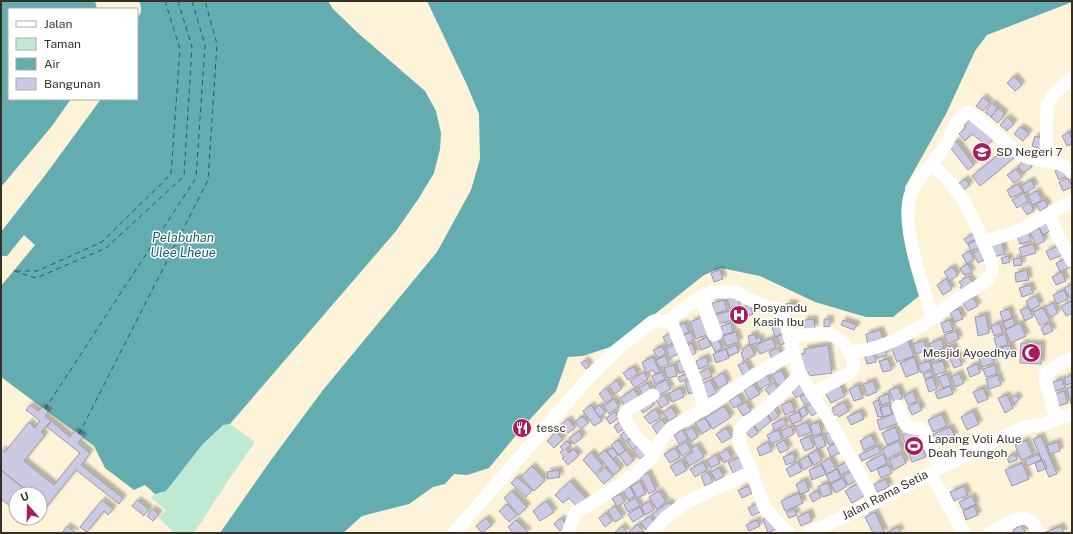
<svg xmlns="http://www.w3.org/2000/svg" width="1073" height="534" viewBox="0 0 1073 534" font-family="'Public Sans',sans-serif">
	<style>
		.green { fill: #bfe9d4 }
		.water { fill: #63acb0 }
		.pier { fill: #fcf3d9 }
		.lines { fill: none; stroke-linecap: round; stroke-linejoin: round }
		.ferry { stroke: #225f63; stroke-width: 1; stroke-dasharray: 5 4; stroke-linecap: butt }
		.building { fill: #ccc9e2; stroke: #9b97af; filter: url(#shadow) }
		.minor { stroke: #fff; stroke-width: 13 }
		.labels { text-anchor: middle; stroke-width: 3; stroke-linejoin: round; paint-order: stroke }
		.poi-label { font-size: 12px; fill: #343026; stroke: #fff; text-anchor: start }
		.street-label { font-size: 12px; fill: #343026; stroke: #fff }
		.water-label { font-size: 13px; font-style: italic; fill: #225f63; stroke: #fff }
	</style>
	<defs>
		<filter id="shadow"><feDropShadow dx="3.5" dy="-3.5" stdDeviation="1" flood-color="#0004"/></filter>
	</defs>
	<rect width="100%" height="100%" fill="#fcf3d9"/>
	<path class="green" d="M230,424L255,442L228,481L194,533H174L159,518L166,510L151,498L155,494L166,491L202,445L223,425Z"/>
	<path class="water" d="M1,1H95L97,9H9V99H71L52,126L1,187Z
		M139,1H328L333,9L358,33L425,91L436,111L441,133L440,149L434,173L419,198L396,231L230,424L223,425L202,445L166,491L155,494L145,485L134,490L105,468L94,446L1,377V232L46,174L101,99H137V19C142,13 142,8 139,1Z
		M427,1H1072V2L987,35L975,51L946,114L905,187L910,245L924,292L893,317H866L815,302L760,276L721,268L704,275L616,345L583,356L568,357L556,391L522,428L489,468L467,475L454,474L445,484L433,487L409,504L362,516L343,533H220L271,460L323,390L437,252L471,190L480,159L479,114L467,85Z"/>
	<path class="pier" d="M24,235L35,245L1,286V255L3,256H7Z"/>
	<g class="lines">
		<path class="ferry" d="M14,271L36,278L106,248L184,176L192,47L178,1
			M16,271H37L102,242L171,174L180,49L165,1
			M45,409L196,178L205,45L192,1
			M79,434L208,180L217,44L205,1"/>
	</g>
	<path class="building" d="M1014,76L1022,85L1015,91L1007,83Z
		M983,97L990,103L983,111L976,106Z
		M992,103L998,108L991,117L985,112Z
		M998,108L1005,114L998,123L991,117Z
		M972,117L995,137L987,146L972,134L965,141L959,134L966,127L964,126Z
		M1007,117L1014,123L1007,131L1000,125Z
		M1020,127L1029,133L1023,141L1014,134Z
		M1069,132L1072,139V144L1067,146L1062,136Z
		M1035,136L1044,139L1041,149L1032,146Z
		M956,141L974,165L968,170L949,146Z
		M1007,148L1015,157L980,186L972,176Z
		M1026,159L1032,167L1023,173L1018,166Z
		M1064,166L1069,175L1059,180L1055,171Z
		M1016,169L1022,177L1014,183L1007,175Z
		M1068,178L1072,187L1063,191L1059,182Z
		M965,179L970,185L962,191L957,185Z
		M1031,180L1035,187L1025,193L1021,186Z
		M1018,184L1023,192L1011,198L1007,190Z
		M1037,191L1042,200L1033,205L1028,196Z
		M1024,193L1028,201L1017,208L1012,200Z
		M1044,200L1048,206L1040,211L1036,204Z
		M1030,202L1034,211L1027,215L1022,207Z
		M1048,220L1053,229L1043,235L1038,225Z
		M1039,228L1045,241L1036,245L1030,232Z
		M1028,231L1031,241L1020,244L1017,234Z
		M976,233L978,238L967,244L964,239Z
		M977,240L980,247L971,251L968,244Z
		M1001,240L1005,254L994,257L990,244Z
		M1033,244L1036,253L1022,257L1019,248Z
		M1061,245L1065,254L1050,260L1046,251Z
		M983,248L988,258L978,263L973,253Z
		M970,251L974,260L967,264L962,255Z
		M1008,256L1010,262L1003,264L1001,258Z
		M1021,258L1022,265L1014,266L1013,259Z
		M1067,258L1071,267L1060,272L1056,263Z
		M968,264L972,273L964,275L960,268Z
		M952,267L958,275L950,281L944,272Z
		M720,270L723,279L714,282L711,273Z
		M1027,270L1029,280L1016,282L1015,273Z
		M1062,272L1066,281L1056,285L1052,277Z
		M968,276L975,285L964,293L960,287L962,286L959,282Z
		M946,279L952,289L943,295L937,285Z
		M1072,284V297L1070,298L1064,288Z
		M1030,285L1033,293L1022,297L1019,288Z
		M1064,290L1068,299L1057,304L1053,295Z
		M738,296L740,305L730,308L727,299Z
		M1036,296L1040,305L1030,310L1026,301Z
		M973,298L978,306L968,311L963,303Z
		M724,300L727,310L715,314L712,303Z
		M1072,301V313L1066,316L1061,306Z
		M787,303L795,304V309H786Z
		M1053,303L1058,313L1050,317L1045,307Z
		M750,305L753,314L746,317L743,308Z
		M1028,307L1033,317L1025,321L1020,310Z
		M1043,308L1050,321L1040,326L1033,312Z
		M742,309L745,319L736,321L733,311Z
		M959,309L963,319L954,322L950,312Z
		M1009,309L1012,318L1003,321L1000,312Z
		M730,311L733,320L718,324L715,315Z
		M986,315L989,333L978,336L975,317Z
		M703,317L709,334L696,339L690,322Z
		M1013,318L1015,325L1006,329L1003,322Z
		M814,319L815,328L805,329L804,320Z
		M824,319H830V326L824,327Z
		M843,320L857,325L854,330L841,325Z
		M950,320L953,330L944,333L941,323Z
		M685,323L689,332L680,336L676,326Z
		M731,323L733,332L720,336L718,331L722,330L721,326Z
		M783,323L786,333L775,337L772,327Z
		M999,323L1003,333L994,336L991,326Z
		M1020,323L1026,336L1011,343L1005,330Z
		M1049,323L1053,331L1044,335L1041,328Z
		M880,330L884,341L868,346L866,334Z
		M956,331L959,339L948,344L944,335Z
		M691,332L694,340L685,344L681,337Z
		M736,332L739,342L726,346L723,336Z
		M671,333L676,341L667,346L663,337Z
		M786,333L789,342L780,345L777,336Z
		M755,334L756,339L760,337L761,342L750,345L748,336Z
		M1005,334L1008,345L997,348L994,338Z
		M707,337L711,346L701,350L698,341Z
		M718,338L722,349L715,352L710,341Z
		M772,338L776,347L760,354L756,345Z
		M941,339L944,348L932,352L929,344Z
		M908,341L914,356L897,362L891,347Z
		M924,341L927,350L916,354L913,344Z
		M678,343L681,353L669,358L666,348Z
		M692,343L696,353L688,357L683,347Z
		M1021,343L1042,344L1041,364L1020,363Z
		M736,345L739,352L729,356L726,349Z
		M750,345L755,355L744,361L741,353L743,352L742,349Z
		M828,345L832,373L808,376V372H803L801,354L805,353L804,349Z
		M953,345L956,355L939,361L936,352Z
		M1010,345L1013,354L1001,358L998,349Z
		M662,346L666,354L658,358L653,350Z
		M884,346L887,355L877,358L874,350Z
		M778,348L782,358L773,361L769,352Z
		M726,349L729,358L716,363L713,354Z
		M873,351L876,362L867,364L864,354Z
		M932,351L934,359L926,362L923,354Z
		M992,354L994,363L982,367L979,358Z
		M958,355L962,365L954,368L950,359Z
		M665,356L669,364L660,368L656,360Z
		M653,357L660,372L655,374L653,370L646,373L642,362Z
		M706,357L709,365L699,369L696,361Z
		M914,357L919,372L906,377L900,363Z
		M685,359L688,370L679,373L676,362Z
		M888,359L892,370L883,372L879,361Z
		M585,360L590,366L586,369L581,363Z
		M929,361L932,369L921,373L918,365Z
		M943,361L946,371L935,375L931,364Z
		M746,362L751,371L743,375L738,365Z
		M977,364L980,373L970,377L967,368Z
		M674,365L677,376L667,378L664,368Z
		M995,365L997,374L986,377L983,369Z
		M633,367L638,374L628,380L623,373Z
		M709,368L712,376L701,381L698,373Z
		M781,370L787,381L778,386L772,375Z
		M931,371L933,376L925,379L923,374Z
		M644,372L648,379L635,388L630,381Z
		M662,372L665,379L655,384L652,376Z
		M723,373L728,383L719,388L713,379Z
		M959,373L964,383L956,387L951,377Z
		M687,374L689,379L680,382L678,377Z
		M947,374L951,385L943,388L938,377Z
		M767,375L771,383L760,389L755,381Z
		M998,375L1001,385L989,389L986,379Z
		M1072,375V383L1066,385L1064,378Z
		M933,377L937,389L929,392L925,380Z
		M694,379L697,391L689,394L685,382Z
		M1062,379L1065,388L1055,391L1053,382Z
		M616,380L622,388L615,394L609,386Z
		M666,380L671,389L659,395L654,386Z
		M710,380L717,393L706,398L699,386Z
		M873,381L877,392L867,396L863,384Z
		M648,383L653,393L643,397L639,387Z
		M774,383L779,391L771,397L765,389Z
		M804,383L808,391L796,398L791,390Z
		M839,383L845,396L831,403L824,391Z
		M753,384L760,394L750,400L744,390Z
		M858,385L863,398L854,401L849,389Z
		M950,386L953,394L938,399L935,392Z
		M1072,386V403L1071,404L1067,388Z
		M898,387L903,398L894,402L889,390Z
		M606,388L613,398L606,403L599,394Z
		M681,388L684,397L672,402L669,393Z
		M983,388L988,399L978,403L973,392Z
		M634,389L640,399L626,408L620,398Z
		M913,391L917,401L908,405L904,396Z
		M1064,391L1068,403L1058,406L1054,394Z
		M810,392L814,399L805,405L800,397Z
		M888,394L890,402L881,405L879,397Z
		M664,395L669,403L661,408L656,399Z
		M738,395L743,402L734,408L729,401Z
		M1007,395L1013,408L1005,413L998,398Z
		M1011.5 399a3.5 3.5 0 1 1 7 0a3.5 3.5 0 1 1-7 0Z
		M649,398L654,405L643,413L638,406Z
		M614,399L619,407L609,414L604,406Z
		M878,400L883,416L878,417L873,402Z
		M791,401L795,411L785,415L781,405Z
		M815,401L821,410L812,416L806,407Z
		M746,402L751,411L743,416L737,407Z
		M844,402L849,411L839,417L837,414L832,417L830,413L834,410L832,408Z
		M918,402L922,410L912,415L908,407Z
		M30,405L38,411L42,407L45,409L48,412L45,416L51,421L41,432L45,435L24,461L54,485L80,453L47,427L51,421L70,437L75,431L83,437L78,443L90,453L81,465L123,498L119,504L76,470L47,506L40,501V494H31L1,470V449L5,452L29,422L35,428L40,421L26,410Z
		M591,405L602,421L594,426L583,411Z
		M599,405L606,412L600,417L594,410Z
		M889,405L892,414L883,417L880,408Z
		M724,406L731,417L713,429L705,418Z
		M671,407L677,416L669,421L663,412Z
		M804,407L808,414L802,417L799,410Z
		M774,408L779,416L772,421L767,413Z
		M655,409L661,417L650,424L644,417Z
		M860,411L864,419L851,425L847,417Z
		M973,411L979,424L967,430L961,417Z
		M615,412L619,418L610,424L606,418Z
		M799,412L802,420L792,424L789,416Z
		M896,413L899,423L880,430L877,420Z
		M766,414L771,421L759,431L753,424Z
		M942,414L947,426L933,432L928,420Z
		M582,416L588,423L581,429L575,422Z
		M705,418L711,428L702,434L695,423Z
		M568,419L575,428L568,433L561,424Z
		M662,419L667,427L657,434L652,426Z
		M784,419L787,425L774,430L772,424Z
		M622,421L626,427L618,433L614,426Z
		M807,422L811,432L799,437L795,427Z
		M819,422L822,433L813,436L810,425Z
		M752,424L758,433L751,438L744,430Z
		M791,426L794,434L784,439L781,431Z
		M692,427L698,437L691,442L685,431Z
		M895,427L900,439L887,445L882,433Z
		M950,427L955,436L937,444L933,434Z
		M726,428L732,437L722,443L716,434Z
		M628,429L633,436L625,442L620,435Z
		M682,430L688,439L679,444L674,435Z
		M778,430L782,439L771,444L767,435Z
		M915,430L926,457L912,462L902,435Z
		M579,431L583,437L574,444L569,438Z
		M835,431L838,441L829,445L825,434Z
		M556,432L563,439L554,448L547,441Z
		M822,435L826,446L817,449L813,438Z
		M871,435L876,445L864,450L860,441Z
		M635,436L641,443L633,449L627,442Z
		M809,436L814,447L805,451L800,440Z
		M1041,436L1057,474L1049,477L1033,439Z
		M618,440L625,450L619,455L611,445Z
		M784,440L789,449L780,453L776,444Z
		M1026,440L1033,455L1021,460L1015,445Z
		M567,441L571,445L566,449L569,453L573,449L579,455L568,465L562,458L564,457L560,452L563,450L560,447Z
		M898,441L903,451L887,459L882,449Z
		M686,442L691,451L682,456L677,447Z
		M768,442L772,451L760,456L757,448Z
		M838,442L842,452L831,457L827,448Z
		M1058,442L1060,451L1050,454L1047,445Z
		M640,445L647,454L640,459L633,451Z
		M697,445L704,457L689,466L684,457L693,452L691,448Z
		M878,446L881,452L862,461L859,455Z
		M612,448L618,455L613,459L607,451Z
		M675,448L680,457L670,463L664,454Z
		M727,449L732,458L724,463L719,454Z
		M605,450L621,469L614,475L598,456Z
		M626,450L634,460L627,466L619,455Z
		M817,450L822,460L814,465L808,455Z
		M591,452L603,466L595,474L583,460Z
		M793,453L796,461L786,465L783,457Z
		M883,454L887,463L871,472L866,463Z
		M902,454L906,463L894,470L889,460Z
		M1015,454L1017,460L1009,463L1007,457Z
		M1039,454L1041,460L1027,466L1025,460Z
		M716,455L720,463L711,468L707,460Z
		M743,456L748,467L733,473L728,462Z
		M808,456L812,465L804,470L799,461Z
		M830,458L836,469L827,474L821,463Z
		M681,460L687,470L676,476L670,466Z
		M850,460L854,468L841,475L837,467Z
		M1044,460L1047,468L1038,472L1035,463Z
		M703,462L707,470L695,477L690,469Z
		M798,462L802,471L790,477L786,469Z
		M1022,463L1029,479L1012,486L1005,470Z
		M821,465L826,474L812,480L809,470Z
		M888,465L892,473L881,478L877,469Z
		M532,466L545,480L534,491L521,477Z
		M605,467L613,476L604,484L596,475Z
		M719,468L724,476L716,481L711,472Z
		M837,469L841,478L830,483L826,475Z
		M1,470L31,494H16V511L1,499Z
		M559,470L560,477L548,479L547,472Z
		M852,471L857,480L848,485L843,476Z
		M708,472L713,482L705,486L701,476Z
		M648,473L656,490L649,494L640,476Z
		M517,477L532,490L526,497L511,483Z
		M842,478L847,486L836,493L831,485Z
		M886,479L889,487L877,492L874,484Z
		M805,480L809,491L800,494L796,484Z
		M570,481L587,499L578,508L569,498L563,503L555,495Z
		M640,481L646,494L637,498L631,486Z
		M860,482L867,494L852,503L845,491Z
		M828,483L832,494L823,497L818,486Z
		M749,486L752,493L742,498L738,490Z
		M964,486L968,495L954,501L950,492Z
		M630,487L635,496L628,500L623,490Z
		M512,491L527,507L519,515L504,498Z
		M659,491L666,502L657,509L649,497Z
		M817,491L821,497L813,502L809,495Z
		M799,493L803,503L785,511L781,501Z
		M620,494L625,502L617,507L612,498Z
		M972,496L976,504L963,510L959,502Z
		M635,498L640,506L628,512L624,505Z
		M102,500L113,509L108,515L104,511L87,532L80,527Z
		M137,500L149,509L144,516L132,506Z
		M40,501L47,506L40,515Z
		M546,501L554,512L540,521L533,511Z
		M650,501L654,510L645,515L641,506Z
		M669,502L674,509L657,521L652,514Z
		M758,503L762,511L752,516L748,508Z
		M507,504L517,515L509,522L499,511Z
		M615,506L623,517L615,522L608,511Z
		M974,506L978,515L966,520L963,511Z
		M640,507L644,515L633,522L628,514Z
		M152,509L159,514L153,521L147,516Z
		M794,509L797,515L789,518L786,512Z
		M809,512L812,521L801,526L797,517Z
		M875,512L885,533H873L865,517Z
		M606,513L612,521L605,527L599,518Z
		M650,516L655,524L646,530L641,522Z
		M771,516L776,529L768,533L763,519Z
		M486,518L492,525L482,533L476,526Z
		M561,518L567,525L560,531L554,524Z
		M516,520L528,532L527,533H513L508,527Z
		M757,520L760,526L749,531L746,525Z
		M637,524L644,532L628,533Z
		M1021,525L1026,533H1015L1013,530Z
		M67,526L76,533H62Z
		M622,526L627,532V533H614Z
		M1061,526L1064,533H1047L1046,532Z
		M898,527L901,533H888L887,532Z"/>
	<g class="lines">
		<path class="minor" d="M1046,161L1047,105L1057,91L1072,78
			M932,164C960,190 969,207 983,242
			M1050,215L1058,236L1072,261
			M702,296L716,334L714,335L700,297Z
			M670,319L695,379L705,409
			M933,319C924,289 899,222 911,193C919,176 935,162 945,146C951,137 958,114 969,112C981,122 993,131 1004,141C1011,146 1017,153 1024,156C1039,163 1062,158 1072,173
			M789,337C814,334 835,326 850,352C861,351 873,349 883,345C912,335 935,316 959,298C968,292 990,282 992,271C994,262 986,250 983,242L1006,235L1025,228L1072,201
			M812,394L850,373L854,366L850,352
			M653,395L628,410L624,415C626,428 645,445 654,455
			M898,406L904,422L908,427L920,429L923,431L940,468
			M1056,419L1046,382L1045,374L1056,366L1072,358
			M930,473L964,533
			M454,533L592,374L618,349L653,321L658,320L663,322L670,319L700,297L714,292H735L761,305L780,309L785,321L799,371L812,394L828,418L875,502
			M568,533L574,516L577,512L623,483L637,472L654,455L659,442L671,428L714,403L753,376L793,353
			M652,533L665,518L685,503L751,472
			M788,533L772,516L764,507L748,462L740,444L739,434L740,430L745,424L765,409L801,374
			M809,533L875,502L940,468L1023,427L1043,424L1072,414
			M990,533C999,528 1020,514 1029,520C1034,522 1036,529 1038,533"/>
	</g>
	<defs>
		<symbol id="school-disc" viewBox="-11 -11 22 22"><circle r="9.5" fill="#a91b5b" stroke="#fff"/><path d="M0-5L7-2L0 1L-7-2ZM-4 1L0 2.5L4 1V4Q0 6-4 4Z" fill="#fff"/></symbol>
		<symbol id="hospital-disc" viewBox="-11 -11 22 22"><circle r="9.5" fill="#a91b5b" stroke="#fff"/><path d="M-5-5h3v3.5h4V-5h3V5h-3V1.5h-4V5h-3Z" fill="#fff"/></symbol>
		<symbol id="mosque-disc" viewBox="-11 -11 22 22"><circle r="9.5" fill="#a91b5b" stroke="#fff"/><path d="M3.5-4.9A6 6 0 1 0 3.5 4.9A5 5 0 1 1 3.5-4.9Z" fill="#fff"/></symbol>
		<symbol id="restaurant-disc" viewBox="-11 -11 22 22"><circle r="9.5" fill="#a91b5b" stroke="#fff"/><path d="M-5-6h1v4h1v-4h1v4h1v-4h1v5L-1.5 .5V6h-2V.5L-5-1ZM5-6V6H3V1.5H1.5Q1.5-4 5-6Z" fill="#fff"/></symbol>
		<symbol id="stadium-disc" viewBox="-11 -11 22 22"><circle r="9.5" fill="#a91b5b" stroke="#fff"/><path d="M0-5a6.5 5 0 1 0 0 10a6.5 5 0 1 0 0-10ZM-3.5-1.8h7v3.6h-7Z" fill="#fff"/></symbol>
	</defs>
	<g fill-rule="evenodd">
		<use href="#school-disc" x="971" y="141" width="22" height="22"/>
		<use href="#hospital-disc" x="728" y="304" width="22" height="22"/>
		<use href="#mosque-disc" x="1020" y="342" width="22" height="22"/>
		<use href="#restaurant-disc" x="511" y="417" width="22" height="22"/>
		<use href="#stadium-disc" x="903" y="435" width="22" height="22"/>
	</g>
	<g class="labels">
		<g class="poi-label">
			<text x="996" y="156">SD Negeri 7</text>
			<text x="753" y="312">Posyandu<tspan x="753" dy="14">Kasih Ibu</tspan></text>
			<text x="1017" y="357" text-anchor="end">Mesjid Ayoedhya</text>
			<text x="536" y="432">tessc</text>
			<text x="928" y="443">Lapang Voli Alue<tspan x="928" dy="14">Deah Teungoh</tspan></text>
		</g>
		<g class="street-label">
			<text transform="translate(885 495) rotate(-27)" y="4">Jalan Rama Setia</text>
		</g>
		<g class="water-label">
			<text x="183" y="242">Pelabuhan<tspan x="183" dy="15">Ulee Lheue</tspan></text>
		</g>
	</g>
	<rect width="1073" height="534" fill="none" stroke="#343026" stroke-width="4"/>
	<rect x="8" y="8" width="130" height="92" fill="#ffffff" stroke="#aeaca8"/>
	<rect x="16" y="21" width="20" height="6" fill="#ffffff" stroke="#aeaca8"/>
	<text x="44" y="28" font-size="12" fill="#343026">Jalan</text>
	<rect x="16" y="38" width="20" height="12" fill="#bfe9d4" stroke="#aeaca8"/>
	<text x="44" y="48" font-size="12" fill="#343026">Taman</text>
	<rect x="16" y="58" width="20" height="12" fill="#63acb0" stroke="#aeaca8"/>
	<text x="44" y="68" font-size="12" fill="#343026">Air</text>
	<rect x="16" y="78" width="20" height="12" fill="#ccc9e2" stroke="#aeaca8"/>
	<text x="44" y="88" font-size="12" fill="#343026">Bangunan</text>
	<g transform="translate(28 506) rotate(340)"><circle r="19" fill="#ffffff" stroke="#aeaca8"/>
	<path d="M0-3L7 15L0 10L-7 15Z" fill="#a91b5b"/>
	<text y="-6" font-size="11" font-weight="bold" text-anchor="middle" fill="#343026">U</text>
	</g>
</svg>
